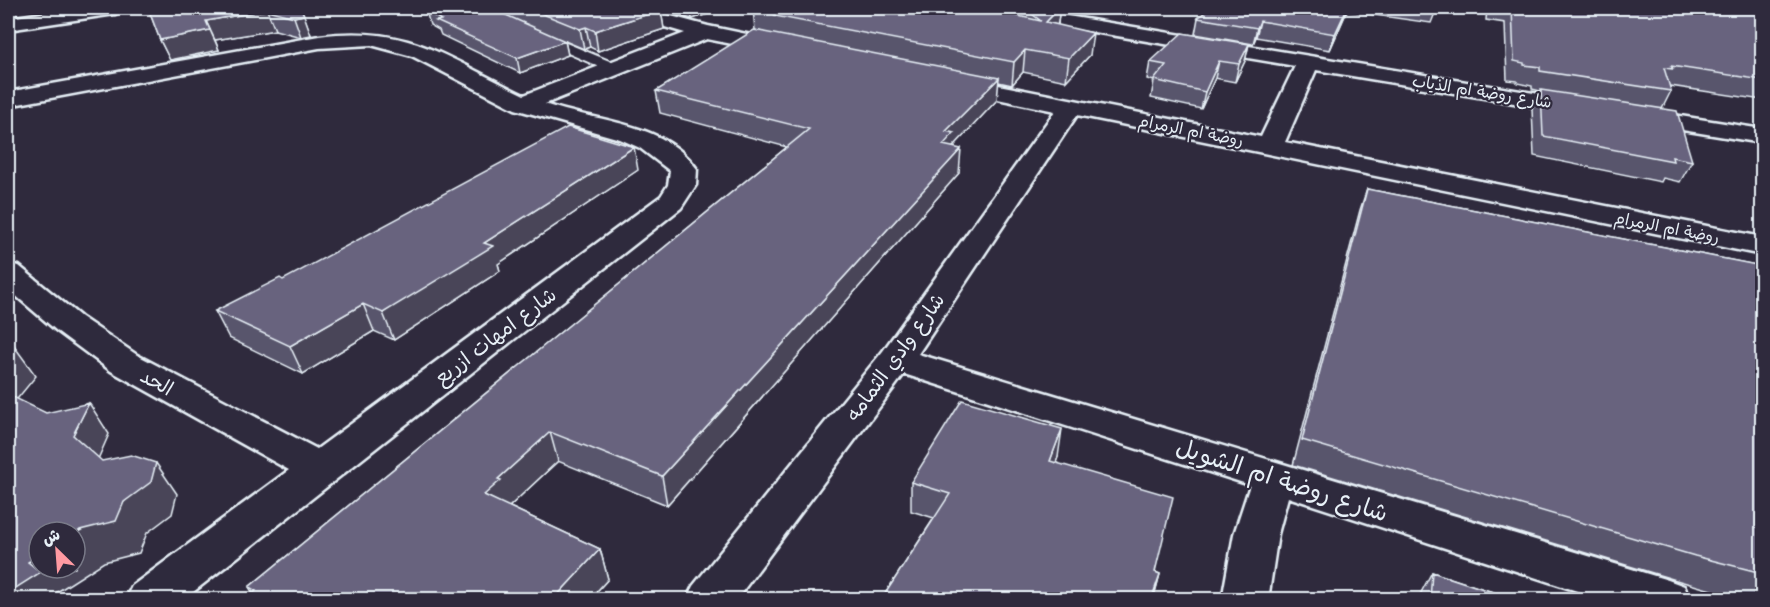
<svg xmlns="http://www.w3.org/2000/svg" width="1770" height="607" viewBox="0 0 1770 607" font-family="'Playpen Sans','Playpen Sans Arabic',sans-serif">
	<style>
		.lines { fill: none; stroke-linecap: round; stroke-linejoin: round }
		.lane-casing { stroke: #e8f1f8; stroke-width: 4 }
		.street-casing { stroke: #e8f1f8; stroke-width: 5 }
		.lane { fill: #2f2a3d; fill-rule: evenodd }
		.street { fill: #2f2a3d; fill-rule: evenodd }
		.wall { fill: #59556c; stroke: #e8f1f8; stroke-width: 1.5 }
		.shaded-wall { fill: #494558; stroke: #e8f1f8; stroke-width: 1.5 }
		.building { fill: #68637e; stroke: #e8f1f8; stroke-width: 1.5 }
		.labels { text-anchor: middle; stroke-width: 4.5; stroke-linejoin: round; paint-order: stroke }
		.far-street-label { font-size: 16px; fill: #e8f1f8; stroke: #2f2a3d }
		.street-label { font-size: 20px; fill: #e8f1f8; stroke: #2f2a3d }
		.near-street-label { font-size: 24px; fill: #e8f1f8; stroke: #2f2a3d }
	</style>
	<rect width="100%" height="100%" fill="#2f2a3d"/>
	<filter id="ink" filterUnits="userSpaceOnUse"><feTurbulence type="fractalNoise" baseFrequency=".0167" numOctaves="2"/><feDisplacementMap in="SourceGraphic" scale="12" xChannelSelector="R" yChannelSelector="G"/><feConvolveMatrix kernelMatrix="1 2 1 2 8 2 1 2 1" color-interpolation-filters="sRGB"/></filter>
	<g filter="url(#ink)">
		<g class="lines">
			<defs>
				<path id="lane" d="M542,33L619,65L621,68L614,72L609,71L538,40V34Z"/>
				<path id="street" d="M79,8H125L115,14L8,30V18Z
					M612,8H641L708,26L790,43L793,48L790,53L782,54L707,39L545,104C595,122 664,121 697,169L696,185L681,208L183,600H125L132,586L289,470L111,371L57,331L8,289V264L19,266L81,317L137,355L317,449L661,196L668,185L670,171L640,148L620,139L515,109L412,56L371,45L319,48L8,106V92L319,36C410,24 447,59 524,95L685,33L614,12Z
					M977,8H1019L1588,102L1591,107L1588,112L1579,114L1316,70L1285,142L1762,237V255L1077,115L918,354L1668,580L1684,586L1691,600H1605L1288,497L1278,534L1268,600H1222L1234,534L1250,485L904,374L736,600H686L693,586L883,351L1055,111L945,88L942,83L945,78L953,76L1261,137L1295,66L986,14L979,12Z
					M1636,109L1762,129V143L1627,121L1624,116L1627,111Z"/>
			</defs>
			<use href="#lane" class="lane-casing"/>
			<use href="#street" class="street-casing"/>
			<use href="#lane" class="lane"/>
			<use href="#street" class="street"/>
		</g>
		<path class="wall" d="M148,8H301L311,35L301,37L275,30L215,40L219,50L170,60L160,40Z
			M438,8H727L692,19L661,11L664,29L598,51L590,47L584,49L565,41L568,55L520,73L441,35L439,30L430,25L426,11Z
			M1015,8H1076L1070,14L1059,12L1058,25L1090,55L1066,81L1023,72L1012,85L998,82L997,100L953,147L959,173L667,505L558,461L510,506V507L600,549L608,579L589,600H246L253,594L249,587L787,147L660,113L656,91L766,33L755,30L753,9L1014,15Z
			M1210,8H1437L1431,23L1347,11L1330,50L1256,37L1253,44L1195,34L1198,18Z
			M1487,8H1762V100L1670,86L1671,91L1662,109L1692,161L1680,182L1663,178L1661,182L1534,156L1532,109L1540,91L1532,89V86L1517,83V81L1507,80L1505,23L1486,20Z
			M1249,44L1245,61L1235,82L1215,78L1201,109L1151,98L1154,81L1147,79L1150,62Z
			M638,170L498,264L500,271L394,340L374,331L303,374L229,338L215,311L283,280Z
			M1367,189L1762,266V600H1746L1676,580L1293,465L1360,210Z
			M1058,457L1056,462L1155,572L1160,574L1153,600H881L934,518L911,511V482Z
			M1432,572L1517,600H1417Z"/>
		<path class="shaded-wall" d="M691,8H727L692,19Z
			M1060,8L1057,28L1046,22Z
			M1071,8H1076L1070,14Z
			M1347,8H1348L1347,11L1330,50L1335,34Z
			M267,10L275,30L215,40L206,21Z
			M661,10L664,29L598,51L595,31Z
			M304,15L311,35L301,37L294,17Z
			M1260,21L1256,37L1253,44L1257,28Z
			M586,27L590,47L584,49L580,29Z
			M210,30L219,50L170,60L160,40Z
			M1093,33L1090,55L1066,81L1069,58Z
			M565,41L568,55L520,73L517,58Z
			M1249,44L1245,61L1235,82L1239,64Z
			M1025,50L1023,72L1012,85L1014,62Z
			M1219,61L1215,78L1201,109L1205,92Z
			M999,78L997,100L953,147V157L943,145L946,131Z
			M634,147L638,170L498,264L500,271L394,340L383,313L484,243Z
			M961,149L959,173L667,505L662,476Z
			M363,304L374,331L303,374L290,346Z
			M14,346L36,376L13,404L8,397V354Z
			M89,403L109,434L95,466L73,435Z
			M1062,429L1058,457L1046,489L1050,461Z
			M550,432L558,461L510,506L511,509L484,495L498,479Z
			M156,463L177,494L172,514L147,533L139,553L104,562L57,592L64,600H8V593L28,562L39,555V568H75V534L124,502Z
			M600,549L608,579L589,600H553Z
			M1160,574L1153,600H1151Z"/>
		<path class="building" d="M148,8H301L304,15L294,17L267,10L206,21L210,30L160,40Z
			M438,8H490L565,41L517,58L436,21L441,20L426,11Z
			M528,8H654L661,10L595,31L586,27L580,29Z
			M755,8H981L1041,21L1024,8H1059L1046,22L1093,33L1069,58L1025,50L1014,62L775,16L777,15L753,9Z
			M1210,8H1347L1335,34L1260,21L1257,28L1198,18Z
			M1512,8H1762V80L1671,66L1673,69L1664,68L1671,91L1540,71V67L1524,65V63L1514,61Z
			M754,30L999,78L946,131L954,133L943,145L961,149L662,476L550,432L498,479L501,480L484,495L600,549L553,600H246L256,591L249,587L809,129L656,91Z
			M1182,33L1249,44L1239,64L1219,61L1205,92L1154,80L1166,65L1150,62Z
			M1541,90L1677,111L1692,161L1672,157L1673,161L1543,136Z
			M568,127L634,147L484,243L493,246L383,313L363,304L290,346L215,311L280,278L283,280Z
			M1367,189L1762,266V573L1695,556L1302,440Z
			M14,346L8,354V347Z
			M8,391L13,397L46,413L89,403L73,435L102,461L131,455L156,463L151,482L124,502L116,521L80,530L75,534V532H39V555L28,562L41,572L8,593Z
			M962,400L1062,429L1050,461L1173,497L1155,572L1160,574L1151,600H881L950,494L911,482Z
			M1432,572L1517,600H1430Z"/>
	</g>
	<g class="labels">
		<g class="far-street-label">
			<text transform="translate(1482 91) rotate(9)" y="6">شارع روضة ام الذياب</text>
			<text transform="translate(1191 130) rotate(11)" y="6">روضة ام الرمرام</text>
			<text transform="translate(1667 227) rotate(11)" y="6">روضة ام الرمرام</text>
		</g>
		<g class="street-label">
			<text transform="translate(495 336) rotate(-37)" y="7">شارع امهات ازريع</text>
			<text transform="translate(895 357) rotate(-54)" y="7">شارع وادي الثمامه</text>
			<text transform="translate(157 382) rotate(29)" y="7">الحد</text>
		</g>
		<g class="near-street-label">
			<text transform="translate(1282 480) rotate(18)" y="8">شارع روضة ام الشويل</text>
		</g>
	</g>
	<rect width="1770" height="607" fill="none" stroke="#2f2a3d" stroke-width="30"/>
	<rect x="15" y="15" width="1740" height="577" fill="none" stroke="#e8f1f8" stroke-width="2" filter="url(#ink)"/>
	<g transform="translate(57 550) rotate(335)"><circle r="28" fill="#2f2a3d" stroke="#797a88" stroke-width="1.5"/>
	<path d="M0-4.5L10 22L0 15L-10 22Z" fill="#ff9aa2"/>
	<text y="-9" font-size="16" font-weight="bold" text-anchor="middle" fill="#e8f1f8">ش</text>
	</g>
</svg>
